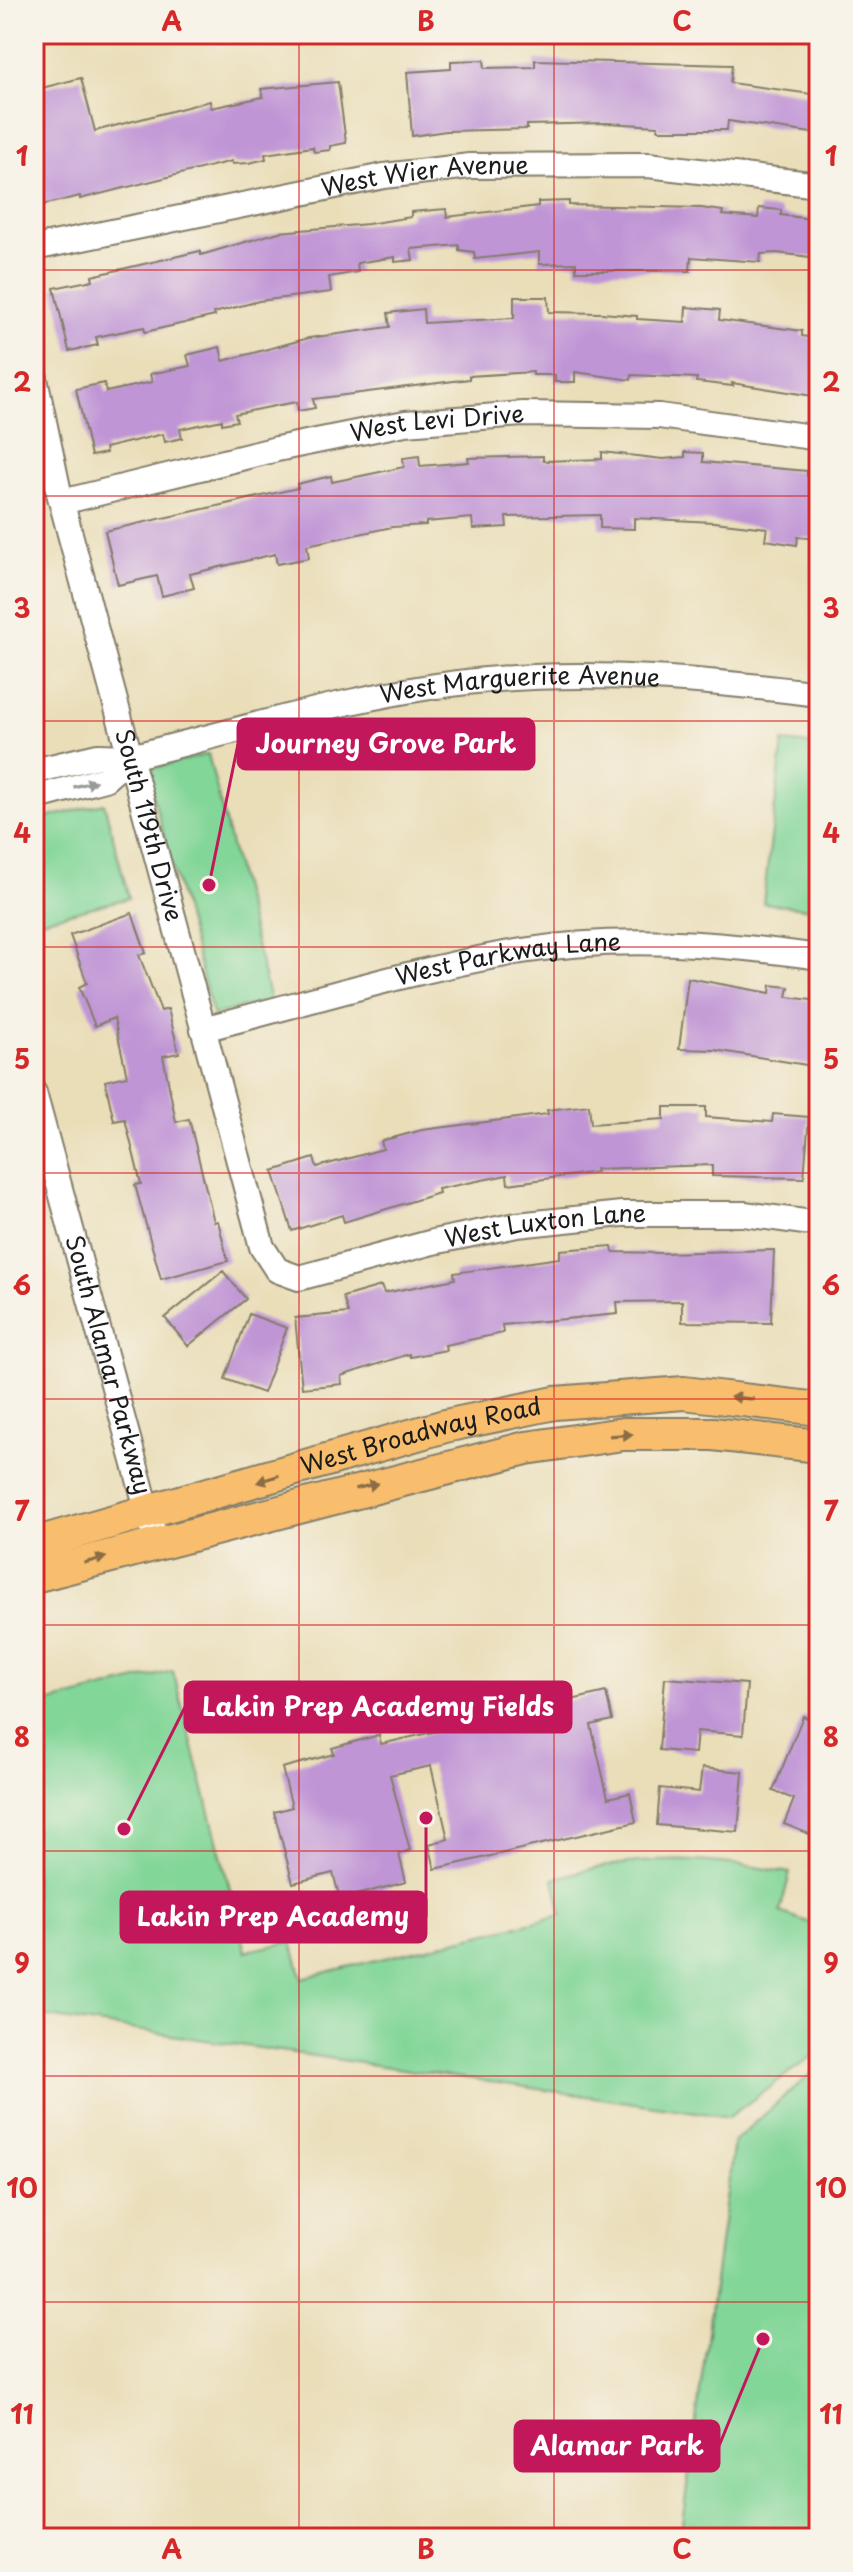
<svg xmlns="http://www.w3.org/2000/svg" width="853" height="2572" viewBox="0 0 853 2572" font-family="'Playpen Sans',sans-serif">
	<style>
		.green { fill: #82d698; stroke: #4f795a; stroke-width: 2 }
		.building { fill: #c095d5 }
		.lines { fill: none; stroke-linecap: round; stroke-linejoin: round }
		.minor-casing { stroke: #837d6a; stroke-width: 28 }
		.major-casing { stroke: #837d6a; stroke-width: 36 }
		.minor { stroke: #fff; stroke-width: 24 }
		.major { stroke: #f9be6d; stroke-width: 32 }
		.oneway { fill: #999 }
		.oneway2 { fill: #8a6d44 }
		.grid { fill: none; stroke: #d62828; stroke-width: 2; stroke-opacity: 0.55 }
		.labels { text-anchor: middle; stroke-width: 6; stroke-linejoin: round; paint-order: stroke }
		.street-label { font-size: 24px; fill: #1c1c1c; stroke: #f7f3e8 }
		.leader { fill: none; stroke: #c2185b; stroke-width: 3 }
		.callout-dot { fill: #c2185b; stroke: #f7f3e8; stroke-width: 3 }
		.callout { fill: #c2185b; stroke: #c2185b; stroke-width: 3 }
		.callout-label { font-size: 26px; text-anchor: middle; font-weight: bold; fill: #fff }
		.neatline { fill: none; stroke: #d62828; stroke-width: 3 }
		.grid-label { font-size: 26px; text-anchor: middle; font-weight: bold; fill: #d62828 }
	</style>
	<rect width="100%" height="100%" fill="#f7f3e8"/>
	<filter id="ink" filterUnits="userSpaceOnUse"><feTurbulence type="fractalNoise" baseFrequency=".0125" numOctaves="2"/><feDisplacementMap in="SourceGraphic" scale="16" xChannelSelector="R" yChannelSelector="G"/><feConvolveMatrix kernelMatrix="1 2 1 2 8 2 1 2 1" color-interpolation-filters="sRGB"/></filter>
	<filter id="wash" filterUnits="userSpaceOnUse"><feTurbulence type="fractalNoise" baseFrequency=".006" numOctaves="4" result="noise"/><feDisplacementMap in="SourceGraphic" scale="32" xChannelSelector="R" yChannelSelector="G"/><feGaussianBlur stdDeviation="1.8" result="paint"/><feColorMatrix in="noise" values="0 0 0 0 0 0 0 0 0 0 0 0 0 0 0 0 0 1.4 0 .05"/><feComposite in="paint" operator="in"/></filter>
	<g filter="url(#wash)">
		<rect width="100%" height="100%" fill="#eadeb9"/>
		<path class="green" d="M783,742L819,746V910L763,903Z
			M208,754L270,1000L213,1015L146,770Z
			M104,803L129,898L38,921L34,908V821Z
			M173,1671L246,1951L292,1942L302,1978L562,1915L554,1879C631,1853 711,1858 790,1873L780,1912L819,1926V2051L729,2117L34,2015V1706Z
			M819,2067V2538H680L734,2141Z"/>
		<g id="blocks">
			<path class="building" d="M484,60L485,68L535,67V60L732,65L730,83L819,95V134L728,121L727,130H658V126L607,123L527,125V129L446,131L412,136L407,72L451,69V61Z
				M81,78L95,131L210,101L211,108L263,97L261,89L338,82L346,143L330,146V150L314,152L313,147L265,154L266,159L249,163L232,164V161L80,199V196L38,206L34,188V90Z
				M569,201V205L701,208L723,211L722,215L758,218L759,208L781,210V215L819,220V258L777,253L761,254L760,262L691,257L690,271H576V263L539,264V252L475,259L474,252L459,250V245L411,249L413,260L395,262V257L357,263L358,272L329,277L331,292L259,301L214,313L215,316L145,332L144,327L96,337L98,345L69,351L54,288L93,280L92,276L200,251L201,255L279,232L368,224L411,217V212L446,209L447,217L538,206V202Z
				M514,297H548L549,312L602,313L637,316V319L685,322L686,307L720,310L719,320L802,331V336L819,339V397L732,383L733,386L696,382L697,378L632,375L631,380L575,372V382H555V375H533V372L469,376V379L313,399L315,408L298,411L297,402L280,405L235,414L237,421L222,424V420L180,429L182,438L165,442L163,434L105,448L106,453L91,456L76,389L104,383L106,392L152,382L150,374L190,366L187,355L220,347L223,361L309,338L390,327L388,313L423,309L424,323L514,318Z
				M602,452L663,459L685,457V452L703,453V462L807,471V476L819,478V539L798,537L797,545L765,540L767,528L714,522L634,518V529L600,528V515L506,517L507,527L473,529L472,518L426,522V525L392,527L307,545L309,558L277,564L275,554L190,574L194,588L162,596L157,576L118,585L105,531L298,488L297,484L331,476L332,482L404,467L403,458L419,456L420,466L469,462L468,458L543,456V461L602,459Z
				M132,913L146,953L139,955L161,1011L168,1009L179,1053L163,1056L176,1122L189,1119L214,1222L218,1221L228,1261L161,1279L135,1185L141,1184L125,1119L114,1121L105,1081L127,1076L114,1018L95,1026L79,987L87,983L70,935Z
				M688,978L770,993L771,985L789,987L787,997L819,1001V1067L715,1050L679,1049Z
				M589,1105L591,1124L664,1119V1107H706V1117L772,1122L773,1114L809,1117L804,1178L712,1176V1165L595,1169L596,1172L508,1184L507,1175L438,1189L439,1193L344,1222L342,1215L292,1231L273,1171L314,1158L317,1167L383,1149L381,1141L422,1130L548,1114L547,1110Z
				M612,1246L613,1252L662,1253L774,1250L771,1323L682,1322V1301L617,1302L618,1314L502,1325L503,1333L445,1345L446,1350L410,1357L409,1354L341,1376L342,1384L302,1388L295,1318L348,1313L343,1297L381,1286L384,1293L455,1279L454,1273L560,1258V1250Z
				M223,1271L246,1299L188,1346L165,1318Z
				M249,1314L287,1328L263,1393L225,1379Z
				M665,1678L747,1684L743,1735L697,1731L695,1753L659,1750Z
				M606,1692L612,1720L591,1725L608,1798L630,1793L636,1822L435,1869L429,1844L448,1839L431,1766L390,1775L410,1850L399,1854L406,1882L340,1899L333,1873L293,1883L274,1812L292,1807L282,1768L334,1754L332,1748L379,1735L381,1744Z
				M803,1716L819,1723V1838L784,1824L794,1799L773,1791Z
				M702,1768L743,1772L738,1832L657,1825L660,1788L699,1792Z"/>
		</g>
	</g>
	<g filter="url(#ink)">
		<use href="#blocks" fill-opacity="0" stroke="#837d6a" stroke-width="2"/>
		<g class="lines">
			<defs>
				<g id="minor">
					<path id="s1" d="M34,248L384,176L470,166L648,165L819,185"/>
					<path id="s2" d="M34,374L59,493L262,1247L277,1270L299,1278L433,1242L517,1225L622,1214H744L819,1224"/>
					<path id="s3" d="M62,502L277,449L405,423L523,414L659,416L819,438"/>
					<path id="s4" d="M34,771L98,756L130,757C246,729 366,691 486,680C599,670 707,680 819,694"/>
					<path d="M34,798L105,779L130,757"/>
					<path id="s5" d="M203,1029C309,1002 415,969 522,951C620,935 722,943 819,957"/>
					<path id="s6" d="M34,1093L152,1527"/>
				</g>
				<g id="major">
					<path id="s7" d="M34,1544L445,1426L555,1403L684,1393L819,1409"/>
					<path d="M34,1576L526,1448L623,1434H713L819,1446"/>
				</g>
			</defs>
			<use href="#minor" class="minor-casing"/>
			<use href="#major" class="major-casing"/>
			<use href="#minor" class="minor"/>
			<use href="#major" class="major"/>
		</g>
		<defs><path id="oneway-solid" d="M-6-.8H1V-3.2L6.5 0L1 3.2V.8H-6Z" transform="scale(2)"/></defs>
		<use class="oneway" href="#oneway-solid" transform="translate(85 784) rotate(-15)"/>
		<g class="oneway2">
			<use href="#oneway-solid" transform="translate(742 1398) rotate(-175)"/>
			<use href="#oneway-solid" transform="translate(621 1435) rotate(-4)"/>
			<use href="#oneway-solid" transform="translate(268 1479) rotate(162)"/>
			<use href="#oneway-solid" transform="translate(367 1486) rotate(-14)"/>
			<use href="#oneway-solid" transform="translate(95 1560) rotate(-15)"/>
		</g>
	</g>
	<path class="grid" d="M299,34V2538M554,34V2538M34,270H819M34,496H819M34,721H819M34,947H819M34,1173H819M34,1399H819M34,1625H819M34,1851H819M34,2076H819M34,2302H819"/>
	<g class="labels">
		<g class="street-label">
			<text dy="8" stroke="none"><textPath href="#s1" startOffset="398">West Wier Avenue</textPath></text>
			<text dy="8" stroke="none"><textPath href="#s3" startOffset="384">West Levi Drive</textPath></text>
			<text dy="8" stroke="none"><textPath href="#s4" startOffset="496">West Marguerite Avenue</textPath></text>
			<text dy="8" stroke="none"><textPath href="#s2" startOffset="466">South 119th Drive</textPath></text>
			<text dy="8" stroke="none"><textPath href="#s5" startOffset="314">West Parkway Lane</textPath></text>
			<text dy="8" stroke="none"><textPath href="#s2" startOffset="1206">West Luxton Lane</textPath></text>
			<text dy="8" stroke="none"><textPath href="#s6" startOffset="282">South Alamar Parkway</textPath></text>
			<text dy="8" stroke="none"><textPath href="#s7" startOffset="402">West Broadway Road</textPath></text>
		</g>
	</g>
	<path class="leader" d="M209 885L238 744M124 1829L185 1707M426 1818L426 1917M763 2339L719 2446"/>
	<g class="callout-dot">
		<circle cx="209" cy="885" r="8"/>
		<circle cx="124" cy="1829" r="8"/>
		<circle cx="426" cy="1818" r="8"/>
		<circle cx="763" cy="2339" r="8"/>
	</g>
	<g class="callout">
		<rect x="238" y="719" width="296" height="50" rx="8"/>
		<rect x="185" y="1682" width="386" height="50" rx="8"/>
		<rect x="121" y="1892" width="305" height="50" rx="8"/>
		<rect x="515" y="2421" width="204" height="50" rx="8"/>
	</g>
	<g class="callout-label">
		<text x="386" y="753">Journey Grove Park</text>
		<text x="378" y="1716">Lakin Prep Academy Fields</text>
		<text x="273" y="1926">Lakin Prep Academy</text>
		<text x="617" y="2455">Alamar Park</text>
	</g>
	<rect width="853" height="2572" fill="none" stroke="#f7f3e8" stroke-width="88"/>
	<rect x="44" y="44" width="765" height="2484" class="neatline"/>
	<g class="grid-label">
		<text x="172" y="31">A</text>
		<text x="426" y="31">B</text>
		<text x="682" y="31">C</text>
		<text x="22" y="166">1</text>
		<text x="831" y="166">1</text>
		<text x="22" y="392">2</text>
		<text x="831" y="392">2</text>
		<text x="22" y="618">3</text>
		<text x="831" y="618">3</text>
		<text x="22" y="843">4</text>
		<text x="831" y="843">4</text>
		<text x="22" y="1069">5</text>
		<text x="831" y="1069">5</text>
		<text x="22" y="1295">6</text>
		<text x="831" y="1295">6</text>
		<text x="22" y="1521">7</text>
		<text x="831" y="1521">7</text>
		<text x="22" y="1747">8</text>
		<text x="831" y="1747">8</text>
		<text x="22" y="1973">9</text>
		<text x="831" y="1973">9</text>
		<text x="22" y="2198">10</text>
		<text x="831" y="2198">10</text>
		<text x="22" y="2424">11</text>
		<text x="831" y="2424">11</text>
		<text x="172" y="2559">A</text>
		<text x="426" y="2559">B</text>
		<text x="682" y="2559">C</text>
	</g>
</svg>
